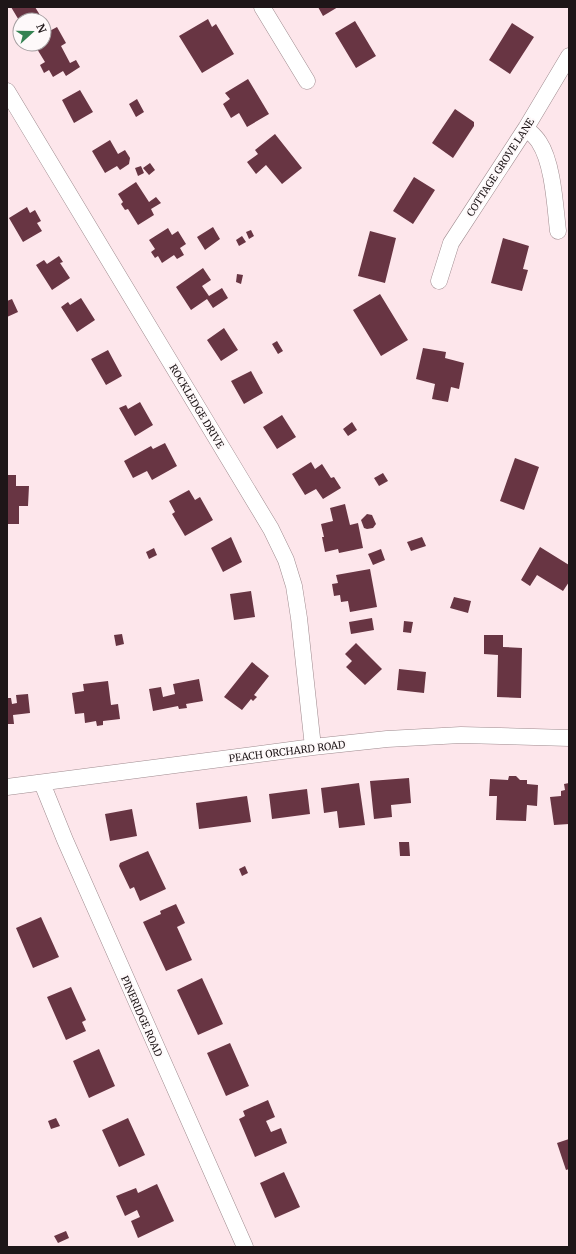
<svg xmlns="http://www.w3.org/2000/svg" width="576" height="1254" viewBox="0 0 576 1254" font-family="Merriweather,serif">
	<style>
		.building { fill: #683543 }
		.lines { fill: none; stroke-linecap: round; stroke-linejoin: round }
		.minor-casing { stroke: #9f8b8f; stroke-width: 17 }
		.minor { stroke: #fff; stroke-width: 16 }
		.labels { text-anchor: middle; stroke-width: 4; stroke-linejoin: round; paint-order: stroke }
		.street-label { font-size: 10px; fill: #1e1618; stroke: #fef9fa }
	</style>
	<rect width="100%" height="100%" fill="#fde6eb"/>
	<path class="building" d="M11,7H35L43,20H20V22Z
		M318,7H338L323,16Z
		M208,19L212,27L216,24L234,54L202,73L179,36Z
		M355,21L376,56L356,68L335,33Z
		M512,23L534,37L510,74L489,60Z
		M57,27L66,43L61,46L70,63L76,60L80,67L66,76L63,71L53,77L49,70L44,73L40,65L45,62L34,44H44V34Z
		M248,79L269,114L247,127L239,113L231,118L223,104L230,99L225,93Z
		M80,90L93,112L74,123L62,100Z
		M137,99L144,112L136,117L129,104Z
		M455,109L474,122V126L453,158L432,143Z
		M275,134L302,168L282,184L266,165L256,174L247,162L258,154L255,150Z
		M110,140L118,154L125,150L130,158L129,164L120,170L117,166L105,173L92,151Z
		M150,163L155,170L149,175L143,168Z
		M141,166L144,173L138,176L135,168Z
		M414,177L435,190L413,224L393,211Z
		M136,182L149,202L156,197L161,203L151,209L154,215L138,225L128,209L125,210L121,204L123,202L118,194Z
		M27,207L30,213L35,210L41,221L37,223L42,231L23,242L9,218Z
		M213,227L220,239L205,250L197,237Z
		M168,228L172,235L178,231L186,244L180,248L184,255L177,259L174,255L162,263L158,256L155,258L151,252L155,249L149,240Z
		M251,230L254,236L249,239L246,232Z
		M370,231L396,238L385,283L358,276Z
		M242,236L246,242L239,246L236,240Z
		M503,238L529,246L523,269L528,270L522,291L491,283Z
		M59,256L63,262L60,263L70,278L52,290L36,265L44,260L47,264Z
		M203,268L211,280L202,286L209,296L222,288L228,298L213,308L207,299L191,310L176,287Z
		M237,274L243,275L241,284L236,282Z
		M380,294L408,340L381,356L353,310Z
		M81,298L95,320L77,332L61,307L68,302L70,305Z
		M12,299L18,312L7,317V301Z
		M224,328L238,350L221,361L207,340Z
		M277,341L283,351L278,354L272,344Z
		M423,348L446,352L445,358L464,363L459,389L451,387L448,402L432,399L435,384L416,379Z
		M108,350L122,376L106,385L91,359Z
		M251,371L263,393L244,404L231,381Z
		M140,402L153,425L135,436L119,408L126,405L128,409Z
		M282,415L296,437L277,449L263,427Z
		M352,422L357,430L348,436L343,429Z
		M165,443L177,466L152,480L147,471L133,478L124,461L151,446L153,449Z
		M515,458L539,467L524,510L500,501Z
		M311,462L315,469L322,464L331,478L334,477L341,488L323,499L316,489L305,495L292,474Z
		M383,473L388,481L379,486L374,478Z
		M7,475H16V486H29L28,506H19V524H7Z
		M189,490L195,500L200,497L213,520L185,536L172,514L175,512L169,501Z
		M345,504L350,525L358,523L363,548L339,553L338,549L325,552L322,537H324L321,524L333,521L330,508Z
		M367,514L372,515L376,524L373,528L367,529L364,528L361,520Z
		M231,537L242,562L223,572L211,548Z
		M422,537L426,546L411,551L407,542Z
		M540,547L569,565V582L563,591L537,575L530,586L521,580Z
		M154,548L157,555L149,559L146,552Z
		M381,549L385,560L373,565L368,554Z
		M370,569L377,607L350,612L348,601L341,602L340,595L334,596L332,584L338,583L336,575Z
		M251,591L255,617L234,620L230,594Z
		M454,597L471,601L468,613L450,608Z
		M372,618L374,630L351,634L349,622Z
		M404,621L413,622L411,633L403,632Z
		M122,634L124,644L116,646L114,635Z
		M484,635H503V647L522,648L521,698L497,697L498,655L484,654Z
		M356,643L382,669L365,685L346,667L352,661L345,654Z
		M252,662L269,676L254,695L257,697L253,701L251,699L242,710L224,697Z
		M399,669L426,672L424,693L397,690Z
		M199,679L203,701L186,704L187,708L179,709L178,706L153,711L149,689L161,687L163,697L175,694L173,684Z
		M108,681L111,705L118,704L120,719L103,721V725L97,726L96,721L85,723L84,713L75,714L72,693L84,691L83,684Z
		M28,694L30,713L13,715L14,724H7V698H11L12,704L17,703L16,695Z
		M509,776H516L520,780H527V784L538,785L537,806L527,805L526,821L496,820L497,796H489L490,779L508,780Z
		M409,778L411,803L391,805L392,817L374,819L370,781Z
		M359,783L365,825L339,828L337,811L324,813L321,788Z
		M569,783V824L554,825L550,797L561,796V791L565,790L564,784Z
		M307,789L310,814L272,819L269,794Z
		M247,796L251,822L199,829L196,803Z
		M132,809L137,836L110,841L105,814Z
		M399,842H409L410,856H400Z
		M148,851L166,889L140,901L134,887L130,889L119,866L120,863Z
		M245,866L248,873L242,876L239,869Z
		M176,904L185,923L177,927L192,960L166,971L143,922L161,914L160,911Z
		M41,917L59,957L33,968L16,928Z
		M202,978L223,1024L198,1035L177,990Z
		M71,987L86,1020L82,1022L86,1031L66,1040L47,997Z
		M230,1043L249,1086L226,1096L207,1053Z
		M99,1049L115,1086L89,1098L73,1061Z
		M268,1100L275,1117L266,1121L271,1132L281,1128L287,1143L255,1157L239,1119L245,1116L243,1111Z
		M56,1118L60,1126L51,1129L48,1121Z
		M128,1118L145,1155L119,1167L102,1130Z
		M569,1139V1169L566,1170L557,1143Z
		M284,1172L300,1207L275,1218L260,1183Z
		M157,1184L174,1221L138,1238L131,1221L140,1217L137,1210L125,1216L116,1196L136,1188L138,1193Z
		M66,1231L69,1238L58,1243L54,1236Z"/>
	<g class="lines">
		<defs>
			<path id="minor" d="M262,7L307,81
				M7,91L271,529L286,560L294,586L299,618L313,747
				M526,128C530,132 536,137 539,142C553,163 555,205 558,231
				M439,281L451,243L526,128L569,56
				M42,783L65,840L245,1247
				M7,787L313,747L387,739L461,735L569,738"/>
		</defs>
		<use href="#minor" class="minor-casing"/>
		<use href="#minor" class="minor"/>
	</g>
	<g class="labels">
		<g class="street-label">
			<text transform="translate(500 167) rotate(-57)" y="4">COTTAGE GROVE LANE</text>
			<text transform="translate(197 406) rotate(59)" y="4">ROCKLEDGE DRIVE</text>
			<text transform="translate(287 751) rotate(-7)" y="4">PEACH ORCHARD ROAD</text>
			<text transform="translate(142 1016) rotate(66)" y="4">PINERIDGE ROAD</text>
		</g>
	</g>
	<rect width="576" height="1254" fill="none" stroke="#1e1618" stroke-width="16"/>
	<g transform="translate(32 32) rotate(69)"><circle r="19" fill="#fef9fa" stroke="#a49ea0"/>
	<path d="M0-3L7 15L0 10L-7 15Z" fill="#348252"/>
	<text y="-6" font-size="11" font-weight="bold" text-anchor="middle" fill="#1e1618">N</text>
	</g>
</svg>
